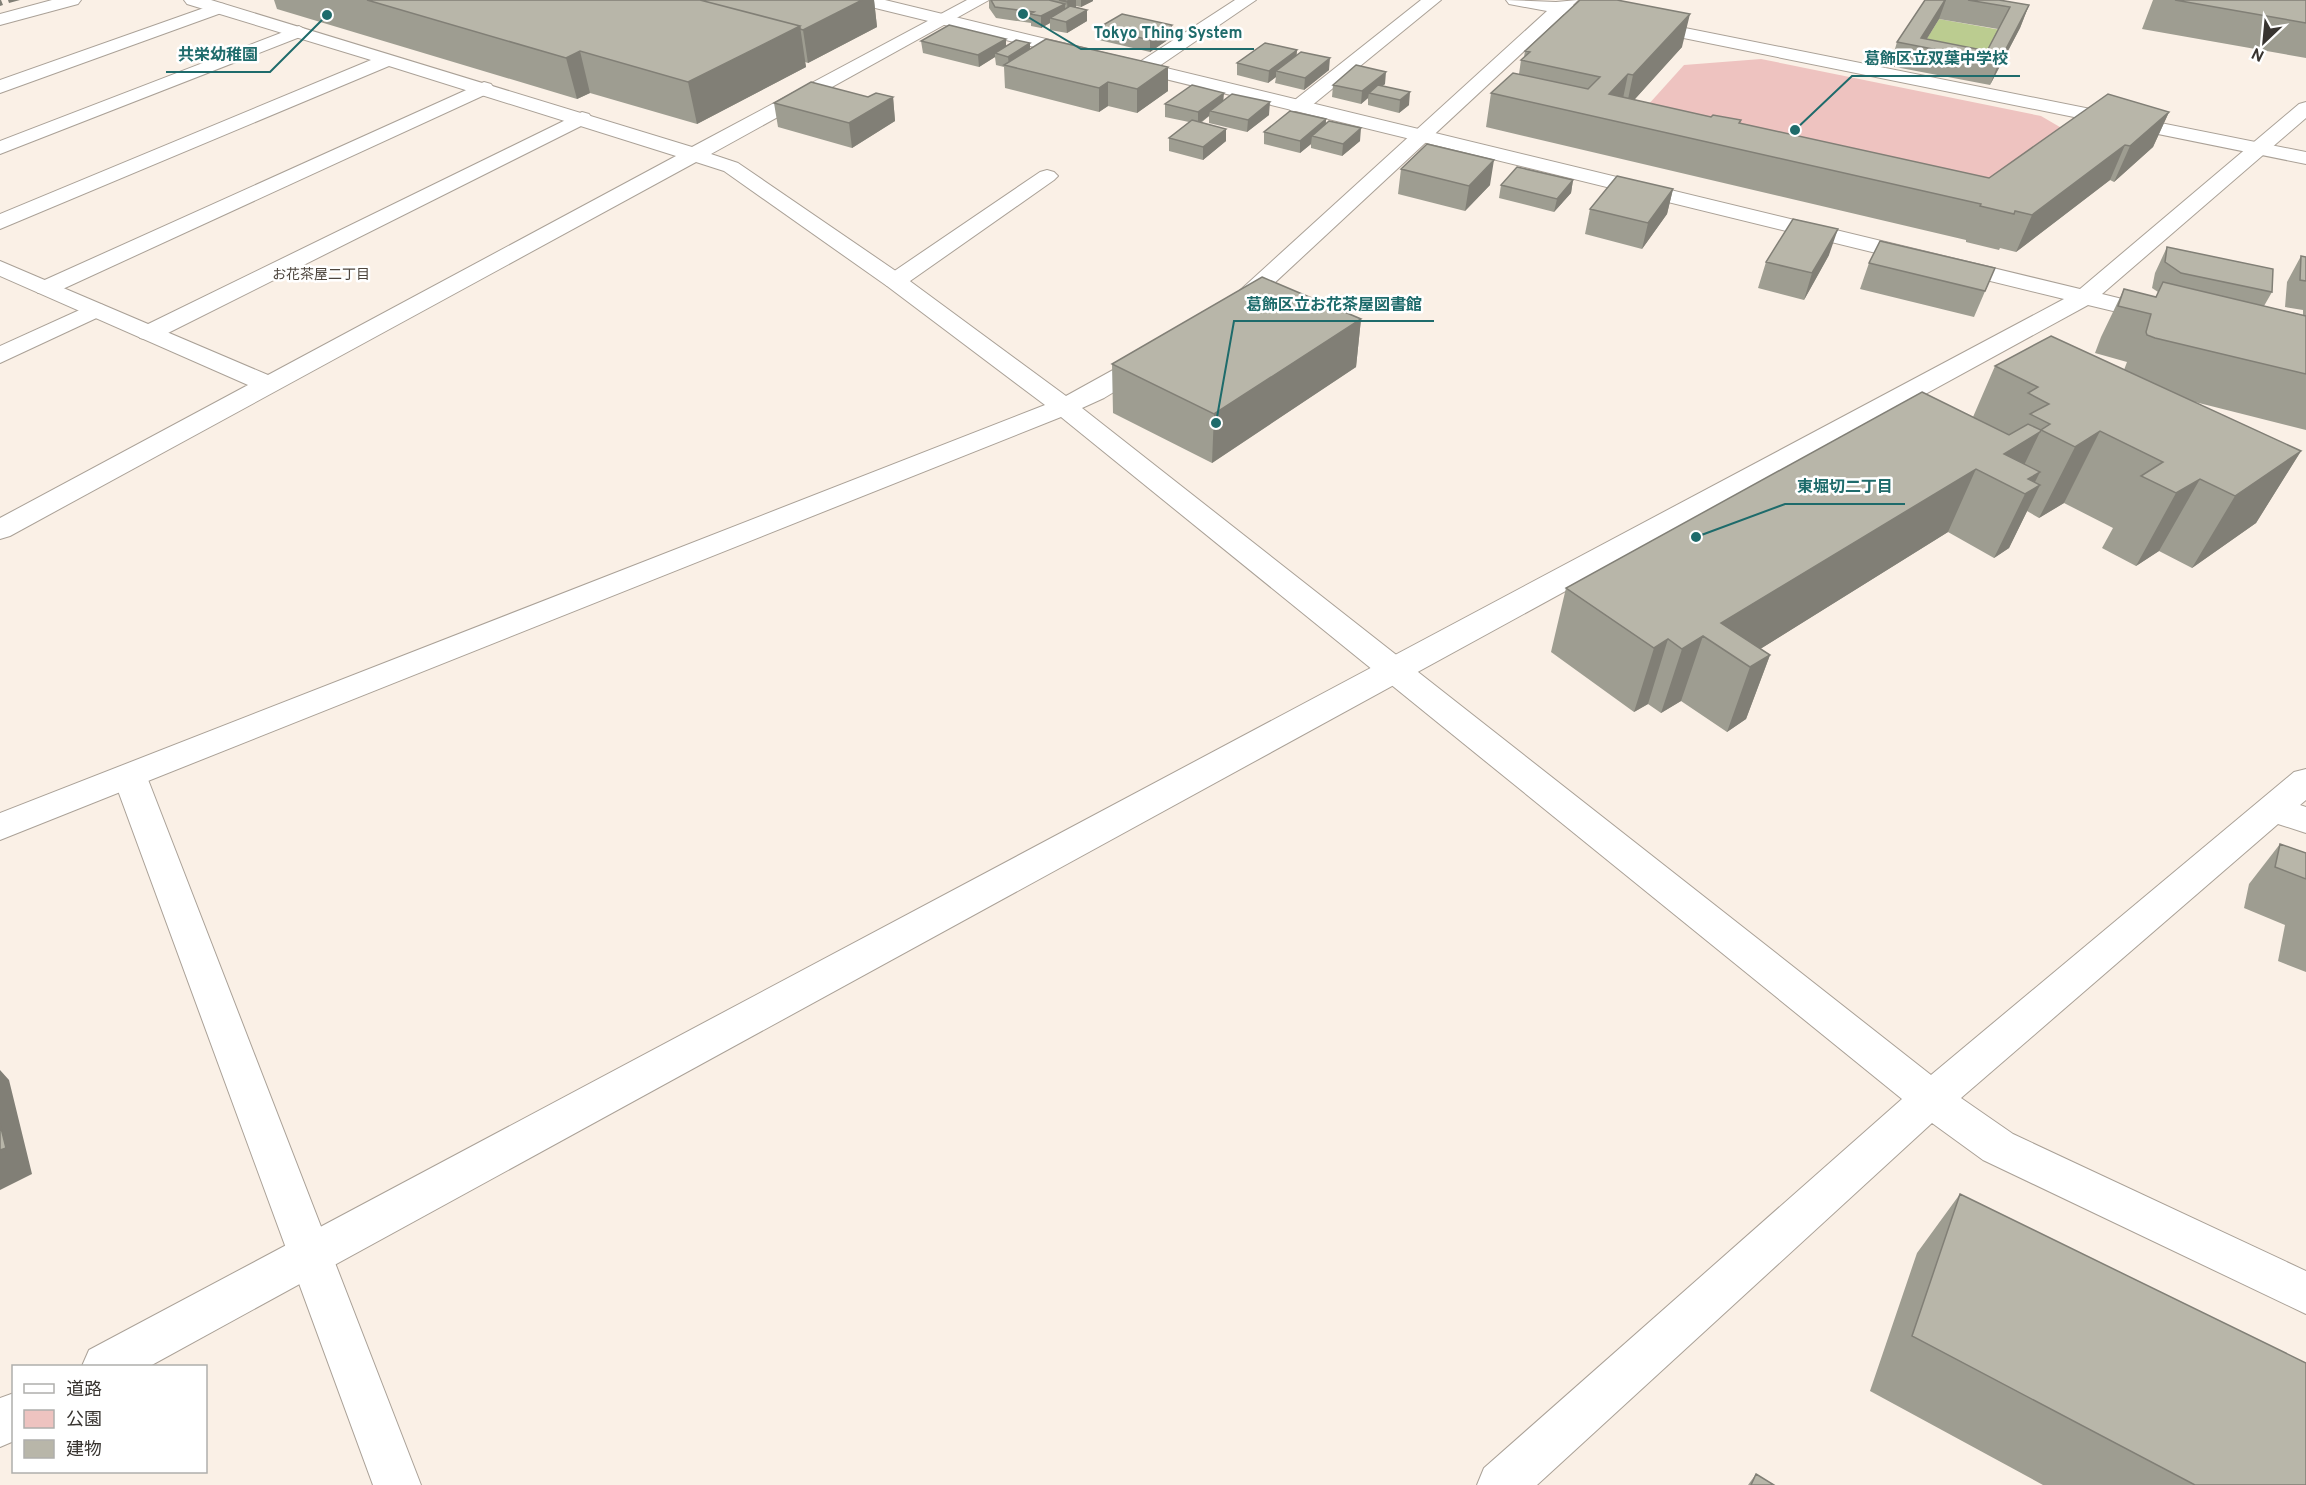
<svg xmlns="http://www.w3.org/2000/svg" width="2306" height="1485" viewBox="0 0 2306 1485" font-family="Overpass,'Noto Sans JP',sans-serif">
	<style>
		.green { fill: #eec3c0 }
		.water { fill: #bbcc90 }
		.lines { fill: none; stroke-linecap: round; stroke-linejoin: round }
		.service-casing { stroke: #aaa197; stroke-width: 2 }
		.minor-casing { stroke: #aaa197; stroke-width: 2 }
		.tertiary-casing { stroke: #aaa197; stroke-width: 2 }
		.service { fill: #fff; fill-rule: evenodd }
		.minor { fill: #fff; fill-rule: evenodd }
		.tertiary { fill: #fff; fill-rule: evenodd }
		.wall { fill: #9e9d91; fill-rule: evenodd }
		.shaded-wall { fill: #817f76 }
		.building { fill: #b8b6a9; stroke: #817f76; stroke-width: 1.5 }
		.labels { text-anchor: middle; stroke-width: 5; stroke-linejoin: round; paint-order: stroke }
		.far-neighbourhood-label { font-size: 14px; fill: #4d453d; stroke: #fff }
		.leader { fill: none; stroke: #1e6b6b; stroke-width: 2 }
		.callout-dot { fill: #1e6b6b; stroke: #fff; stroke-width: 2 }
		.callout-label { font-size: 16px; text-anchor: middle; font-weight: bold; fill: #1e6b6b; stroke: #fff; stroke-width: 5; stroke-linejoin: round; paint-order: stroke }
	</style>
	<rect width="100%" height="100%" fill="#faf0e6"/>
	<path class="green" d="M1761,59L2041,116L2065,130L1985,190L1629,126L1684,65Z"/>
	<path class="water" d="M1939,19L2001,30L1978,74L1913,61Z"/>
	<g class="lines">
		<defs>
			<path id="service" d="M1235,0H1256L1149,73H1135L1133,69L1135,65Z
				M1421,0H1441L1305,111H1291L1288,107L1291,103Z
				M218,3L224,4L227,8L224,12L0,93V80Z
				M299,26L308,31L305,35L0,154V141Z
				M484,82L491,84L494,88L491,92L54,293H38L34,288L38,283Z
				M582,112L589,114L592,118L589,122L158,338L149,340L140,338L137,333L140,328Z
				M1047,170L1054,172L1058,176L1054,180L903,286H887L883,281L887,276L1040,172Z
				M95,303L103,305L107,310L103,315L0,363V346Z
				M130,765L142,768L147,777L421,1485H373L113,777L118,768Z"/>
			<path id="minor" d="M52,0H81L78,4L0,25V14Z
				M184,0H211L692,147L967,0H989L711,154L738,163L903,276L1066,396L1142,354L1151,352L1160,354L1163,359L1160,364L1104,398L1082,408L1931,1075L2294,772L2306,769V800L2300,805L2306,807V833L2278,824L1961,1098L2013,1134L2306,1271V1314L1983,1160L1932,1123L1537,1485H1477L1484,1468L1902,1099L1061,417L0,840V813L1045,405L887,286L724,171L696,162L10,536L0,539V518L248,385L0,276V261L268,375L676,156L389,66L0,229V214L371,60L187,4Z
				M1506,0L1556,2L1578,0L1573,5L1584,11L1575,16L1564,14L1241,314H1225L1221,309L1225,304L1547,11L1509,4Z
				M1640,19L2306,152V164L1634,28L1631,24Z"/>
			<path id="tertiary" d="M854,0H885L2080,289L2299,104L2306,102V118L2102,294L2167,310L2171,315L2167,320L2159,322L2088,305L150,1366H82L89,1350L2064,299L863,5Z
				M14,1393V1441L0,1447V1398Z"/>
		</defs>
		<use href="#service" class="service-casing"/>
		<use href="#minor" class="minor-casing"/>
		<use href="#tertiary" class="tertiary-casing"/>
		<use href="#service" class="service"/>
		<use href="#minor" class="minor"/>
		<use href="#tertiary" class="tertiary"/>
	</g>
	<path class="wall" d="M274,0H874L877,27L808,63L805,62L806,67L697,124L590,93L577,99L277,9Z
		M989,0H1093V1L1081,7L1076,6V7L1087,10V21L1067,33L1050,30V23L1041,28L1031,26V23L996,18L989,8Z
		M1925,0H1999L2029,5L2020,28L1990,85L1890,66L1897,42ZM1939,19L1998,29L1987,51L1926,39Z
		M2153,0H2306V58L2142,29Z
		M1098,28L1172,37L1150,52L1099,40Z
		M1006,39V46L1030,49L1168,91L1137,113L1108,106L1099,112L1005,88L1004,67L996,65L995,57L979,67L923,53L921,41Z
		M1682,47L1634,100L1989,178L2169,112L2153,147L2114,182L2110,180L2016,252L2000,248L1999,250L1966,242V240L1486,127L1491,93L1519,74L1521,60L1524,57L1525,51Z
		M1297,50L1296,56L1329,70L1304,90L1275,83L1276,77L1268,83L1237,75V63Z
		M1385,84L1382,86L1409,105L1399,113L1368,105V98L1361,104L1332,97L1333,85Z
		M868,97H893L895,121L852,148L778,127L774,103Z
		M1223,100L1269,115L1247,132L1209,123V116L1201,123L1226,129V141L1203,160L1169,151V138L1189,122L1165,117V104Z
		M1326,119V124L1360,141L1342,156L1311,148V144L1300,153L1264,144V132Z
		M1401,169L1490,185L1465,211L1398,194Z
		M1573,180L1571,193L1554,212L1499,198L1501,185Z
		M1673,189L1667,214L1642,249L1585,234L1590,209Z
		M2167,247L2272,292L2264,306L2303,315V310L2285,307L2287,282L2301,256L2306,257V430L2191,401L2301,451L2256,523L2192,568L2159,551L2136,566L2102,548L2113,528L2064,503L2039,518L2027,511L2009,548L1994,558L1948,532L1760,649L1770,655L1746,719L1727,732L1681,701L1661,713L1648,704L1634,712L1551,652L1566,588L1973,417L1995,366L2124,370L2127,362L2095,353L2101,337L2124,289L2156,297L2158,292L2152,288L2155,273Z
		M1829,255L1804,300L1758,288L1766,262Z
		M1869,263L1995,268L1974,317L1860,289Z
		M1361,319L1356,367L1212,463L1113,413L1112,364Z
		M2280,844L2306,853V972L2278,961L2285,925L2244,908L2249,884Z
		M1960,1194L2306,1485H2043L1870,1391L1917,1253Z
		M1756,1474L1774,1485H1748Z"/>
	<path class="shaded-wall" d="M0,0H1L3,5L0,6Z
		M8,0H20L9,3Z
		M862,0H874L877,27L808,63L803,30Z
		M1071,0H1076V9L1068,13L1067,2Z
		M1081,0H1093V1L1081,7Z
		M1945,0H1946L1939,19L1922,47L1921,38Z
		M1065,4V15L1050,18V23L1041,28V16Z
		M2029,5L2020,28L1990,85L1999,62Z
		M1087,10V21L1067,33L1066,22Z
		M1690,14L1682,47L1626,109L1633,75Z
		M1172,25V37L1150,52V40Z
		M800,26L806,67L697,124L688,82Z
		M1006,39V50L995,53V57L979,67L978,55Z
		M1030,43V55L1009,66L1008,57Z
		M1297,50L1296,62L1276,71V77L1268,83L1269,71Z
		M580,51L590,93L577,99L566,58Z
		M1330,58L1329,70L1304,90L1305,78Z
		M1168,67V91L1137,113V89Z
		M1386,72L1385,84L1373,94L1369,93L1368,98L1361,104L1362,91Z
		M1628,74L1621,108L1609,94Z
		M1108,82V106L1099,112V88Z
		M1410,92L1409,105L1399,113L1400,100Z
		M1224,93L1223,105L1210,111L1209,116L1198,124V112Z
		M893,97L895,121L852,148L849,123Z
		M1270,102L1269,115L1247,132L1248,120Z
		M2169,112L2153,147L2114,182L2130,146Z
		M1326,119L1325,132L1312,136L1311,144L1300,153V141Z
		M1361,128L1360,141L1342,156L1343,144Z
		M1226,129V141L1203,160V147Z
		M2125,145L2110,180L2016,252L2032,215Z
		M1494,160L1490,185L1465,211L1469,186Z
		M1573,180L1571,193L1554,212L1557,199Z
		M1673,189L1667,214L1642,249L1648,223Z
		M1838,229L1829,255L1804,300L1812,273Z
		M1361,319L1356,367L1212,463L1214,414Z
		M2100,431L2064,503L2039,518L2075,447Z
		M2040,432L2013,488L2004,454Z
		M2301,451L2256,523L2192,568L2235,496Z
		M1976,469L1948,532L1741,661L1721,623Z
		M2040,472L2031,490L2040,485L2009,548L1994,558L2025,494L2028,479Z
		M2200,479L2159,551L2136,566L2176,493Z
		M1703,636L1681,701L1661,713L1682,649Z
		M1668,639L1648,704L1634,712L1654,648Z
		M1770,655L1746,719L1727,732L1750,667Z
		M0,1070L9,1080L32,1174L0,1190Z"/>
	<path class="building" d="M367,0H700L800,26L688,82L580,51L566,58Z
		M700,0H862L803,30L800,29V26Z
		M991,0H1049L1065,4L1041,16L1030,14L1034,12L995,7Z
		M1059,0H1071L1067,2Z
		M1580,0H1617L1690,14L1633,75L1628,74L1609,94L1711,117L1713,115L1741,120L1739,123L1989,178L2108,94L2169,112L2130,146L2125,145L2032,215L2015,211L2014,214L1980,206L1981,204L1491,93L1513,73L1588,89L1600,77L1521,60L1530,52L1525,51Z
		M1925,0H1945L1921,38L1987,51L2010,7L1968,0H1999L2029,5L1999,62L1897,42Z
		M2175,0H2306V23Z
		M1070,6L1087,10L1066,22L1050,18Z
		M1122,14L1172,25L1150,40L1098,28Z
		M949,25L1006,39L978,55L921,41Z
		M1046,39L1168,67L1137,89L1108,82L1099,88L1004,65Z
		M1016,40L1030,43L1008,57L995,53Z
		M1265,43L1297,50L1269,71L1237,63Z
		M1301,52L1330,58L1305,78L1276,71Z
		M1356,65L1386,72L1362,91L1333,85Z
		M811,82L868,97L876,93L893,97L849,123L774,103Z
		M1192,85L1224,93L1198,112L1165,104Z
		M1378,85L1410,92L1400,100L1369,93Z
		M1232,94L1270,102L1248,120L1210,111Z
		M1290,111L1326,119L1300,141L1264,132Z
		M1192,120L1226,129L1203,147L1169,138Z
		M1329,121L1361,128L1343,144L1312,136Z
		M1427,144L1494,160L1469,186L1401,169Z
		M1517,167L1573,180L1557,199L1501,185Z
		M1617,176L1673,189L1648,223L1590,209Z
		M1793,219L1838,229L1812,273L1766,262Z
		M1880,241L1995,268L1985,291L1869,263Z
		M2167,247L2273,269L2272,292L2181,273L2165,262Z
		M2301,256L2306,257V281L2300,280Z
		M1262,277L1361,319L1214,414L1112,364Z
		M2163,282L2306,316V374L2155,338L2147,335L2146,332L2151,314L2118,306L2124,289L2156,297Z
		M2051,336L2301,451L2235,496L2200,479L2176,493L2141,476L2163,462L2100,431L2075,447L2041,430L2050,424L2030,414L2049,404L2028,393L2038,387L1995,366Z
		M1922,392L2009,435L2028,424L2041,430L2040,432L2004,454L2040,472L2028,479L2040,485L2025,494L1976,469L1721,623L1770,655L1750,667L1703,636L1682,649L1668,639L1654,648L1566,588Z
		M2280,844L2306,853V879L2275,867Z
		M0,1124L6,1148L0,1150Z
		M1960,1194L2306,1363V1485H2195L1912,1336Z
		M1756,1474L1774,1485H1751Z"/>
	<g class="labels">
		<g class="far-neighbourhood-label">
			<text x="321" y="279">お花茶屋二丁目</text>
		</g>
	</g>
	<path class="leader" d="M1023 14L1081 49H1254M327 15L270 72H166M1795 130L1852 76H2020M1216 423L1234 321H1434M1696 537L1785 504H1905"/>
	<g class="callout-dot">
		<circle cx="1023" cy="14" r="6"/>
		<circle cx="327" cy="15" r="6"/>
		<circle cx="1795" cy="130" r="6"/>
		<circle cx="1216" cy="423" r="6"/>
		<circle cx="1696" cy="537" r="6"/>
	</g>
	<g class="callout-label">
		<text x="1168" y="38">Tokyo Thing System</text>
		<text x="218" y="60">共栄幼稚園</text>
		<text x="1936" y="64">葛飾区立双葉中学校</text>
		<text x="1334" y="310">葛飾区立お花茶屋図書館</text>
		<text x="1845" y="492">東堀切二丁目</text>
	</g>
	<rect x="12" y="1365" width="195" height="108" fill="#ffffff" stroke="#afaeac" stroke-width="1.5"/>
	<rect x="24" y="1384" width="30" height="9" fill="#ffffff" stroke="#afaeac" stroke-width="1.5"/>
	<text x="66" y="1395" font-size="18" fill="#383430">道路</text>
	<rect x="24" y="1410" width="30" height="18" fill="#eec3c0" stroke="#afaeac" stroke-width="1.5"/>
	<text x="66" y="1425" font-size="18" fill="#383430">公園</text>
	<rect x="24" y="1440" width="30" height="18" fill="#b8b6a9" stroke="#afaeac" stroke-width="1.5"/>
	<text x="66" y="1455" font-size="18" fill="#383430">建物</text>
	<g transform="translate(2264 42) rotate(206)" stroke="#ffffff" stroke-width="4.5" paint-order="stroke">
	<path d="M0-4.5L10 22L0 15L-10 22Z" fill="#383430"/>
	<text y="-9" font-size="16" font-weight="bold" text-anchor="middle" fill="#383430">N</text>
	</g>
</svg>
